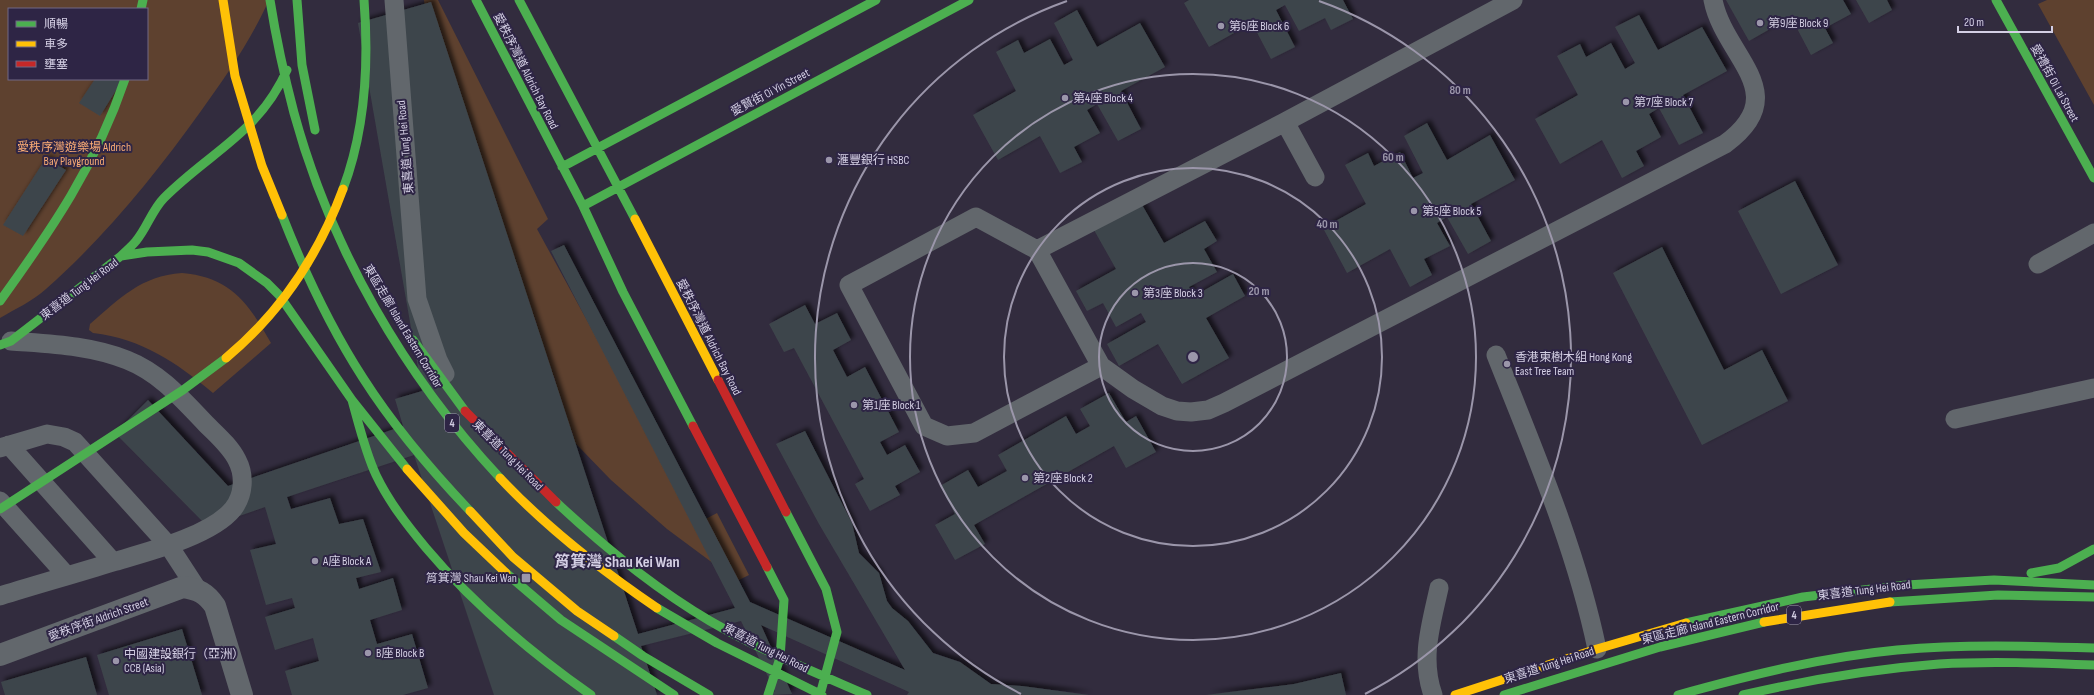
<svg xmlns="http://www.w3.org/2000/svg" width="2094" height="695" viewBox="0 0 2094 695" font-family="'Sofia Sans Condensed','Noto Sans TC',sans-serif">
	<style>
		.green { fill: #5e412f; fill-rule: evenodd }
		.building { fill: #3e454b; filter: url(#shadow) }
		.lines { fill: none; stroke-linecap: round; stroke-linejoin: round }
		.lane { stroke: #62676c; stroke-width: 19 }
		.street { stroke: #62676c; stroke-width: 22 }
		.fast { stroke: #4caf50; stroke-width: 9 }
		.slow { stroke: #ffc107; stroke-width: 9 }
		.jam { stroke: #c62828; stroke-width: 9 }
		.ring { fill: none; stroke: #9b96aa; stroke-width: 2 }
		.poi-dot { fill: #9b96aa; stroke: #2e2545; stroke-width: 1.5 }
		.labels { text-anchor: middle; stroke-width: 4; stroke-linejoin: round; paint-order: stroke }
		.shield { fill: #2e2545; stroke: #a29cb4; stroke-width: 1 }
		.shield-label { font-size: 11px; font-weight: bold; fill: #d4cfe4 }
		.poi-label { font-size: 12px; fill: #d4cfe4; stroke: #2e2545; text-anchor: start }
		.street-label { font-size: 12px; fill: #d4cfe4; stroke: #2e2545 }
		.park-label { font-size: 12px; fill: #fbac75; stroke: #2e2545 }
		.district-label { font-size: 16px; font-weight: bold; fill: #d4cfe4; stroke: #2e2545 }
		.centre { fill: #9b96aa; stroke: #2e2545; stroke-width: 2 }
		.ring-label { font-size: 12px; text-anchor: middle; font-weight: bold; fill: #9b96aa; stroke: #2e2545; stroke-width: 4; stroke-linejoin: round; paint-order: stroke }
	</style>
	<defs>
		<filter id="shadow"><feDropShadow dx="3.5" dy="-3.5" stdDeviation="2" flood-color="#0009"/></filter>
	</defs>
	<rect width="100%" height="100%" fill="#322c3e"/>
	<path class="green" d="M0,0H269C251,40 226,76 201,111C155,175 105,237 46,289C33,301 15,309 0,318ZM9,9H147V79H9Z
		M424,0H438L548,219L537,229L698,523L717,513L749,575L737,581L667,529L611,480L548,415L425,9Z
		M2047,0H2094V105L2038,4Z
		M182,273C231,277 249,304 271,343L213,393C176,362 142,339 93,333L89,330L90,324C120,298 141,276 182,273Z"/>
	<path class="building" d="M1189,0H1343L1353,19L1331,30L1325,18L1299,31L1285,5L1276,10L1295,47L1271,59L1252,23L1209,47L1184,3Z
		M1726,0H1843L1851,14L1825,28L1833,43L1811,55L1791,17L1749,41Z
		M1856,0H1887L1892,10L1869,23Z
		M431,2L638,634L735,608L551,251L564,245L750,602L905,670L819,524L776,444L805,431L852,523L859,553L879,573L887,601L892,608L908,621L933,653L960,662L991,684L1022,686L1089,695H907L909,692L761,625L792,694L771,695L775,691L741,621L641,646L657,695H494L414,455L287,497L291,509L330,498L339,524L363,519L381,572L356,578L359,589L393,578L402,610L370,620L377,644L412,634L428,688L403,695H292L285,671L319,661L313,638L275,650L265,617L295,608L292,598L266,605L250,550L276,544L265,507L208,527L115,433L148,400L228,486L403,426L395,399L422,391L358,23Z
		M1077,10L1097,47L1140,23L1165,67L1121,91L1141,129L1118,141L1097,104L1087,110L1100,133L1074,147L1082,162L1060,173L1040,136L998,160L973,115L1016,91L996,52L1018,40L1024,53L1050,39L1064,65L1073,60L1054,23Z
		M1639,15L1658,50L1702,27L1727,71L1683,95L1703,133L1679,145L1659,108L1649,114L1661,137L1636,151L1644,166L1622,178L1602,140L1560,164L1535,119L1578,95L1557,56L1580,44L1586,57L1611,43L1625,69L1635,63L1615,27Z
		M95,79H123L100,116L79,103Z
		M1427,123L1447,160L1490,135L1515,180L1471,204L1491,241L1468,254L1447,217L1437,223L1450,246L1424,259L1432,275L1410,287L1390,249L1347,273L1323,228L1366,204L1345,165L1368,153L1374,166L1400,152L1413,178L1423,173L1404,136Z
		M46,158L66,170L23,236L3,225Z
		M1795,181L1838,265L1781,294L1738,211Z
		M1141,203L1164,243L1205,221L1217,241L1204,249L1217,272L1189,287L1194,296L1233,274L1245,296L1206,318L1229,358L1182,384L1158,344L1119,366L1107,344L1146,322L1141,313L1116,327L1103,303L1087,311L1076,291L1116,269L1094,230Z
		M1662,247L1724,370L1762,350L1788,401L1702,445L1613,273Z
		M805,305L815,324L837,313L851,340L833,350L847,377L865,367L899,432L880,442L887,455L905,445L920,472L895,486L900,495L870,511L855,484L864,479L794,348L784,352L769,324Z
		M1109,393L1126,422L1136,416L1156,452L1126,468L1114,446L974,525L985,544L955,560L935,525L955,514L940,486L968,470L978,487L1007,471L998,455L1066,416L1076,434L1090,426L1080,409Z
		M182,629L202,695H109L97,655Z
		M86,657L97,695H5L1,682Z
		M1341,673L1346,695H1206L1294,684Z"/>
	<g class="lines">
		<path class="lane" d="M394,0L417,299L438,360L445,374
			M1513,0L1285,122L1037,250L1101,366L1133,389L1162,406L1177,411L1191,412L1208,410L1224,403L1725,144C1795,93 1724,57 1713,0
			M1285,122L1315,177
			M1037,250L976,217L849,285L924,426L947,436L974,433L1101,366
			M2038,264L2094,233
			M1496,355C1534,451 1576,548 1597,649
			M1955,419L2094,388
			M9,445L113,562
			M0,448L47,434L64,437L75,442L169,546L197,589
			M0,501L67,576
			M0,596C38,584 75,574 113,562C147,552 211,536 233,509C244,495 245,475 237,460C230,446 217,435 206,424C182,399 160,373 127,360C90,345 49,344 11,341
			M1433,695C1420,658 1431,625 1439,588"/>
		<path class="street" d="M0,655L183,587C198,589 206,593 215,606L242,695"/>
		<path class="fast" d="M270,0C276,38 284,75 294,113C331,249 404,375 500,478
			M297,0L302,65L315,130
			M476,0L583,206L623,292L693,426
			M519,0L635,219
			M1996,0L2094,178
			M141,9L143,0
			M562,167L876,0
			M343,189C366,128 369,64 364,0
			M583,206L969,0
			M282,215C304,271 330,327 363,378C393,425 431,470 470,511
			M121,256C126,251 132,246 136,241C147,228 152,210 164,198C211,151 258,134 287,70
			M0,301C52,229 96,165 125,79
			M413,340L465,411
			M0,345L11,341L121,256L147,252L192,250L208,252L239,263L267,283L279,295L352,400L407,469
			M352,400C359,425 365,451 376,475C389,502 407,525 426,548C474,605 530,652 591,695
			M556,502C603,546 654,588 710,621C760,650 814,672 867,695
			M0,509L183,390L226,358
			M786,512L826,589L837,632L820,695
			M767,567L784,600L780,658L768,695
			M506,573L561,620L674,695
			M2031,573L2059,568L2094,549
			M1890,602L1998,595L2094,597
			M657,608L717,643L822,695
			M1686,623L1803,597L1906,585L1994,580L2094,585
			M614,636L643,656L709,695
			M1504,695L1660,647L1764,622
			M1678,695C1750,675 1823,657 1897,650C1963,644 2029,646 2094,648
			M1743,695C1807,680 1872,669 1939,664C1990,661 2042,663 2094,665"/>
		<path class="slow" d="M223,0L235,76L262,166L282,215
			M635,219L718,380
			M226,358C280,313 319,254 343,189
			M407,469L464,533L506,573
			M500,478C547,528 601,570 657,608
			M470,511L513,557L577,611L614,636
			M1764,622L1890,602
			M1455,695L1597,649L1686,623"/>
		<path class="jam" d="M718,380L786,512
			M465,411L556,502
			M693,426L767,567"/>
	</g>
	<g class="ring">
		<circle cx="1193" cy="357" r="94"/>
		<circle cx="1193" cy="357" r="189"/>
		<circle cx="1193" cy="357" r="283"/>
		<path d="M1021 694A378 378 0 0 1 1067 1M1319 1A378 378 0 0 1 1365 694"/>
	</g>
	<g class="poi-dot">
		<circle cx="1760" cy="23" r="4"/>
		<circle cx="1221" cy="26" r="4"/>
		<circle cx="1065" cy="98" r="4"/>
		<circle cx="1626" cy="102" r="4"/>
		<circle cx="829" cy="160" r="4"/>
		<circle cx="1414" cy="211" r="4"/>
		<circle cx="1135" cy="293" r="4"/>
		<circle cx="1507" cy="364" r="4"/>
		<circle cx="854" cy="405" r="4"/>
		<circle cx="1025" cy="478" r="4"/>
		<circle cx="315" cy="561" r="4"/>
		<rect x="521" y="573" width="10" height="10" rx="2"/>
		<circle cx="368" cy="653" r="4"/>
		<circle cx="116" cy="661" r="4"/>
	</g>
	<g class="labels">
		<g class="shield">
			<rect x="445" y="414" width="14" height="18" rx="3"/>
			<rect x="1787" y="606" width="14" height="18" rx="3"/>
		</g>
		<g class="shield-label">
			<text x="452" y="427">4</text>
			<text x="1794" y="619">4</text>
		</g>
		<g class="poi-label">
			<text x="1768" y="27">第9座 Block 9</text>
			<text x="1229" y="30">第6座 Block 6</text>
			<text x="1073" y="102">第4座 Block 4</text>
			<text x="1634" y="106">第7座 Block 7</text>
			<text x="837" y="164">滙豐銀行 HSBC</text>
			<text x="1422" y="215">第5座 Block 5</text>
			<text x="1143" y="297">第3座 Block 3</text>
			<text x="1515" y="361">香港東樹木組 Hong Kong<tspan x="1515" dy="14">East Tree Team</tspan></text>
			<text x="862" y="409">第1座 Block 1</text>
			<text x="1033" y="482">第2座 Block 2</text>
			<text x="323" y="565">A座 Block A</text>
			<text x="517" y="582" text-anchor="end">筲箕灣 Shau Kei Wan</text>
			<text x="376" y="657">B座 Block B</text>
			<text x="124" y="658">中國建設銀行（亞洲）<tspan x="124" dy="14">CCB (Asia)</tspan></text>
		</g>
		<g class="street-label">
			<text transform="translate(526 71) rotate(63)" y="4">愛秩序灣道 Aldrich Bay Road</text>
			<text transform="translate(2055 83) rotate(61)" y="4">愛禮街 Oi Lai Street</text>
			<text transform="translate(770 92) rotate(-28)" y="4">愛賢街 Oi Yin Street</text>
			<text transform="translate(405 147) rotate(-95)" y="4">東喜道 Tung Hei Road</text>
			<text transform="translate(79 289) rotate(-37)" y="4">東喜道 Tung Hei Road</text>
			<text transform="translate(403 326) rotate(59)" y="4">東區走廊 Island Eastern Corridor</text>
			<text transform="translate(709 337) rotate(63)" y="4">愛秩序灣道 Aldrich Bay Road</text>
			<text transform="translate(508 455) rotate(45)" y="4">東喜道 Tung Hei Road</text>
			<text transform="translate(1864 590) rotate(-7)" y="4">東喜道 Tung Hei Road</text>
			<text transform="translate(98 619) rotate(-20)" y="4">愛秩序街 Aldrich Street</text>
			<text transform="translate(1710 623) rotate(-14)" y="4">東區走廊 Island Eastern Corridor</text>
			<text transform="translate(766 648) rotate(27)" y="4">東喜道 Tung Hei Road</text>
			<text transform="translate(1549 665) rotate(-18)" y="4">東喜道 Tung Hei Road</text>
		</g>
		<g class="park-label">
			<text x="74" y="151">愛秩序灣遊樂場 Aldrich<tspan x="74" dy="14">Bay Playground</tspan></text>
		</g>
		<g class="district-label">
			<text x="617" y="567">筲箕灣 Shau Kei Wan</text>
		</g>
	</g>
	<circle cx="1193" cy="357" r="6" class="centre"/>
	<g class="ring-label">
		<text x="1460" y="94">80 m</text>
		<text x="1393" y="161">60 m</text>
		<text x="1327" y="228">40 m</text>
		<text x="1259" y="295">20 m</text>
	</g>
	<rect x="8" y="8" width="140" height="72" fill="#2e2545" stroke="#706985"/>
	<rect x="16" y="21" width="20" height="6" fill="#4caf50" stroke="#706985"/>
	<text x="44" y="28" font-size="12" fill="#d4cfe4">順暢</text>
	<rect x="16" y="41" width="20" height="6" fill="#ffc107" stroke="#706985"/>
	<text x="44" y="48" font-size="12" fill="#d4cfe4">車多</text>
	<rect x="16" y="61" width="20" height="6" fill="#c62828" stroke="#706985"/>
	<text x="44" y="68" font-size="12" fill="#d4cfe4">壅塞</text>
	<path d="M1958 26v6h94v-6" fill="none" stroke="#d4cfe4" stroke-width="2"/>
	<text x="1964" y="26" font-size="12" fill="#d4cfe4" stroke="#2e2545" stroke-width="3" paint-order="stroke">20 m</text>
</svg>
